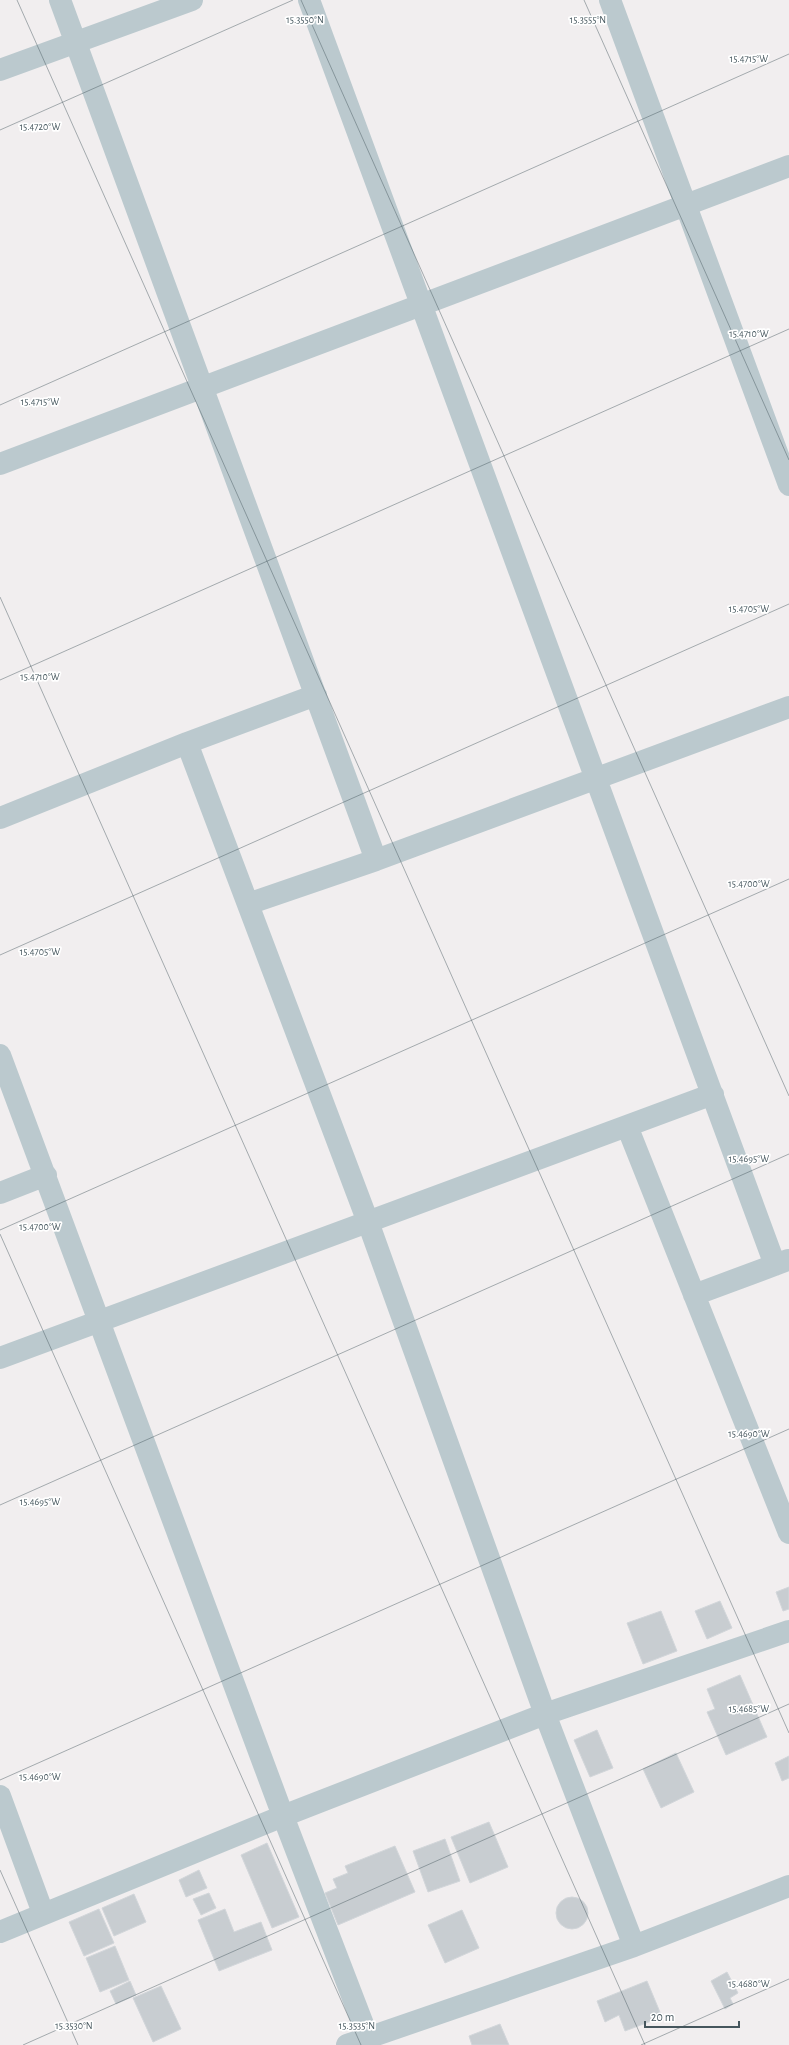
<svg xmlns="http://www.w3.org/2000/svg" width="789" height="2045" viewBox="0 0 789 2045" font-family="'Alegreya Sans',sans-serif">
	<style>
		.building { fill: #c8cdd1; stroke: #d2d6da }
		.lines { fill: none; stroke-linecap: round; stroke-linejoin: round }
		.minor { stroke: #bbc9ce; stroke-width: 22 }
		.ticks { fill: none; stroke: #45565d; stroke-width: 1; stroke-opacity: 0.45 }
		.ticks-label { font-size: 10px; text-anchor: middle; fill: #45565d; stroke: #fff; stroke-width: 3.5; stroke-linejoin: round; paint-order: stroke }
	</style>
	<rect width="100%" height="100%" fill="#f1eeef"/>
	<path class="building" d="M789,1587V1609L783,1611L776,1592Z
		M720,1601L732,1628L707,1639L695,1611Z
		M661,1611L677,1651L643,1664L627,1623Z
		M740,1675L767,1737L726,1755L707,1712L715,1709L707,1689Z
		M597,1730L613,1768L590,1777L574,1740Z
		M676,1753L694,1792L661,1808L643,1769Z
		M789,1756V1778L782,1781L775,1763Z
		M489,1822L508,1867L470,1883L451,1837Z
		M445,1839L460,1881L428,1892L413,1851Z
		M267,1843L299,1917L272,1928L241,1855Z
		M395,1846L415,1892L338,1925L325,1893L337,1888L333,1879L348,1873L345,1866Z
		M199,1870L207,1888L186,1897L179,1880Z
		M209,1893L216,1908L201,1915L193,1899Z
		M134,1894L146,1922L114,1936L102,1908Z
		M556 1913a16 16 0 1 1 32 0a16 16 0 1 1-32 0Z
		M99,1909L114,1943L84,1956L69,1922Z
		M225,1909L234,1932L261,1922L272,1950L219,1971L198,1920Z
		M462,1910L479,1948L445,1963L428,1925Z
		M115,1946L129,1980L100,1992L86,1958Z
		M727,1972L738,1993L730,1998L733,2004L725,2009L711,1981Z
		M130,1981L136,1995L116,2004L110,1991Z
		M647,1981L662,2017L625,2031L619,2015L605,2022L597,2001Z
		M161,1986L181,2029L153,2042L133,1998Z
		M500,2024L509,2045H472L469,2036Z"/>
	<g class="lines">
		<path class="minor" d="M60,0L376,860
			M309,0L775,1265
			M610,0L789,485
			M0,70L192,0
			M0,464L789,166
			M187,743L368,1222L545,1714L634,1946
			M0,818L187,743L316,695
			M248,904L376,860L789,707
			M0,1055L283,1816L371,2045
			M627,1126L789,1533
			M0,1193L46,1175
			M694,1295L788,1260
			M0,1358L713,1094
			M0,1796L43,1913
			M0,1932L283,1816L545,1714L789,1631
			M347,2045L634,1946L789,1886"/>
	</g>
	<path class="ticks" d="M17,0L789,1733M301,0L789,1096M584,0L789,460M0,130L293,0M0,405L789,54M0,597L645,2045M0,680L789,329M0,955L789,604M0,1230L789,879M0,1234L361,2045M0,1505L789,1154M0,1780L789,1429M0,1870L78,2045M23,2045L789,1704M641,2045L789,1979"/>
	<g class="ticks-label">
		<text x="305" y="23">15.3550°N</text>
		<text x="588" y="23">15.3555°N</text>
		<text x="749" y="62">15.4715°W</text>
		<text x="40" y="130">15.4720°W</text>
		<text x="749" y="337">15.4710°W</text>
		<text x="40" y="405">15.4715°W</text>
		<text x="749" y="612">15.4705°W</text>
		<text x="40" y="680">15.4710°W</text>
		<text x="749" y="887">15.4700°W</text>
		<text x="40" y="955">15.4705°W</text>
		<text x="749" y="1162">15.4695°W</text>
		<text x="40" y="1230">15.4700°W</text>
		<text x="749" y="1437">15.4690°W</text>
		<text x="40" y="1505">15.4695°W</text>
		<text x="749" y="1712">15.4685°W</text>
		<text x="40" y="1780">15.4690°W</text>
		<text x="749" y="1987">15.4680°W</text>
		<text x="74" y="2029">15.3530°N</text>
		<text x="357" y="2029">15.3535°N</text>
	</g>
	<path d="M645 2021v6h94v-6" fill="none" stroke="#45565d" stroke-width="2"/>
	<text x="651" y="2021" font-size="12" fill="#45565d" stroke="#ffffff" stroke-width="3" paint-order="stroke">20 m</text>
</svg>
